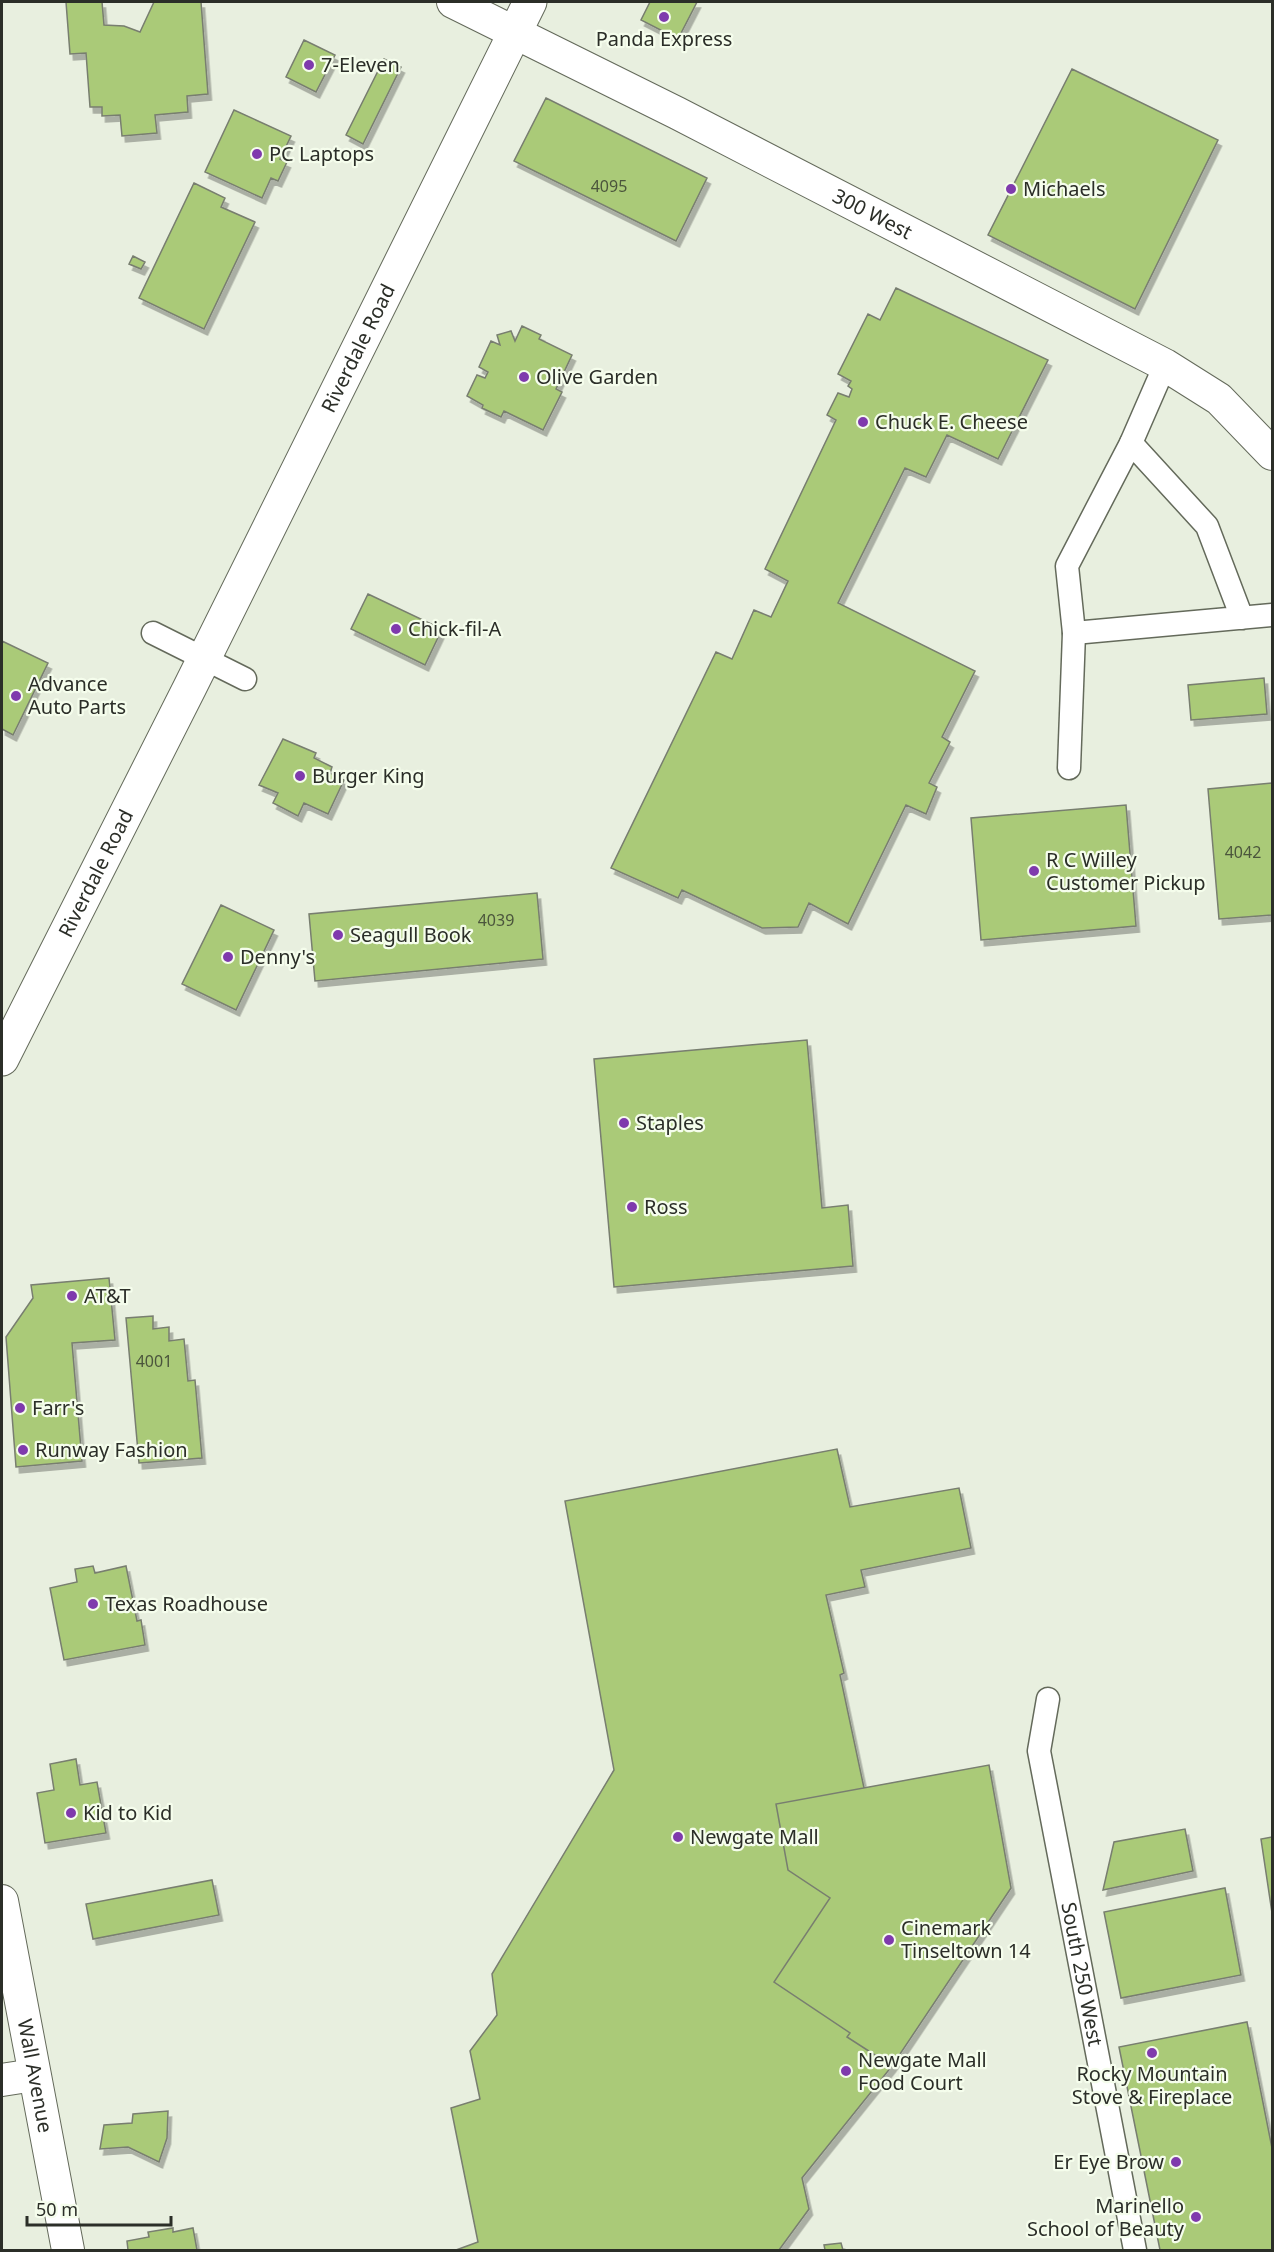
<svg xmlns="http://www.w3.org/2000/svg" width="1274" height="2252" viewBox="0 0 1274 2252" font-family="'Noto Sans',sans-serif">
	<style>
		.building { fill: #aaca78; stroke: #787e6f; stroke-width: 1.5; filter: url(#shadow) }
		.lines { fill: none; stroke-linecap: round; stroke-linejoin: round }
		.street-casing { stroke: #646a5b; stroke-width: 25 }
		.secondary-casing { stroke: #646a5b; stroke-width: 34 }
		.primary-casing { stroke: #646a5b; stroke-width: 35 }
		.street { stroke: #fff; stroke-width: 22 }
		.secondary { stroke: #fff; stroke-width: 32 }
		.primary { stroke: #fff; stroke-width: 33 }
		.poi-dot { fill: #7f3aad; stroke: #f5fdec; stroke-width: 2 }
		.labels { text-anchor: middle; stroke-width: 4.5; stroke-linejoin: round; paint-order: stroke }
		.number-label { font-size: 16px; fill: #4b553c }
		.poi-label { font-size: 20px; fill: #2b2e28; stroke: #f5fdec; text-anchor: start }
		.street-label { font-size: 20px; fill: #2b2e28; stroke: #f5fdec }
	</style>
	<defs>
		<filter id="shadow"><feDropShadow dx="3.5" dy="6" stdDeviation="0" flood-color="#0004"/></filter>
	</defs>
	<rect width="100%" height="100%" fill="#e8efdf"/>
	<path class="building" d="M66,2H102L104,25L124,26L140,32L154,2H201L208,94L187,96L188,112L155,115L157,133L122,136L120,115L102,116V107H90L86,53L70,54Z
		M650,2H697L678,39L641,20Z
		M304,40L335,55L316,92L286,77Z
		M384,59L401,67L363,144L346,135Z
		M1072,69L1218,140L1135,309L988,235Z
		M546,98L707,178L676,241L514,161Z
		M234,110L291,136L280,159L287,162L278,181L271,178L262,198L205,172Z
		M194,183L225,198L221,207L255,222L204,329L139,298Z
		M133,256L145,262L141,269L129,264Z
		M896,288L1048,360L998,459L947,435L926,477L905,468L838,603L975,671L942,737L950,742L929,783L937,787L926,814L906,805L848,924L809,903L798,927L762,928L682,890L678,898L611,868L716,652L732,659L754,610L771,617L788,581L765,569L836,420L827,415L838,393L849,397L852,389L848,386L851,381L838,374L868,314L880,320Z
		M522,326L541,335L539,339L572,355L556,389L562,392L543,430L504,411L501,417L482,408L483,405L467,396L477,375L485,378L488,372L479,367L491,341L500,345L497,335L511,331L515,341Z
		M368,594L442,629L425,665L351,629Z
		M2,641L48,663L13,735L2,729Z
		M1264,678L1267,714L1191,720L1188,685Z
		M283,739L316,753L314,758L332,767L330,773L344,780L328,814L304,803L298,816L273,803L278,793L259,785Z
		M1272,783V915L1219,919L1208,789Z
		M1126,805L1136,926L981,940L971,818Z
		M537,893L543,959L315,981L309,914Z
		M221,905L274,930L236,1010L182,984Z
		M807,1040L822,1208L848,1205L853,1266L614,1287L594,1059Z
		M109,1278L115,1340L72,1343L82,1461L16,1467L6,1337L33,1298L31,1285Z
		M153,1316V1329L169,1327V1341L184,1339L188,1381L195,1380L202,1458L139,1463L126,1318Z
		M837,1449L850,1507L959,1488L971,1548L861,1570L865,1587L826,1595L844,1673L840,1675L864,1788L776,1804L788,1870L830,1898L774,1982L850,2033L847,2037L892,2066L802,2178L809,2209L779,2250H456L478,2242L451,2108L480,2099L470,2051L497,2015L492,1974L614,1770L565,1501Z
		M93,1566L95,1573L126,1566L137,1621L141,1620L145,1645L64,1660L50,1588L77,1582L75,1569Z
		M76,1759L80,1785L97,1782L106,1833L45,1843L37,1793L54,1790L50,1764Z
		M989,1765L1011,1888L892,2066L847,2037L850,2033L774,1982L830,1898L788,1870L776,1804Z
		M1185,1829L1193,1871L1103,1890L1114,1842Z
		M1272,1837V1913L1261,1839Z
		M212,1880L219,1915L93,1939L86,1904Z
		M1225,1888L1241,1975L1121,1998L1104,1912Z
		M1247,2022L1272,2148V2250H1160L1119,2047Z
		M168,2111L167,2138L159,2162L128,2147L100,2149L104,2125L132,2123L133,2114Z
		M173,2228V2232L193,2228L197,2250H128L127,2241L149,2237L148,2232Z
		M841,2243L843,2250H825L824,2245Z"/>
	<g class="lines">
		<defs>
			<g id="street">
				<path d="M1131,443L1165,365"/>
				<path d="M1242,618L1207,526L1131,443L1067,566L1074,633L1272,615"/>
				<path d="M153,633L245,679"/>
				<path d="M1069,768L1074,633"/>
				<path id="s1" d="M1048,1699L1039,1751L1135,2250"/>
			</g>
			<g id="secondary">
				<path id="s2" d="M453,2L677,113L1165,365L1219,399L1272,454"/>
				<path id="s3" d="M2,1901L68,2250"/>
				<path d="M2,2080L34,2075"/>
			</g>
			<g id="primary">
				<path id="s4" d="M2,1059L190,687L530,2"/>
			</g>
		</defs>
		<use href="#street" class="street-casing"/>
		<use href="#secondary" class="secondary-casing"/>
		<use href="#primary" class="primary-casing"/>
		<use href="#street" class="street"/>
		<use href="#secondary" class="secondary"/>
		<use href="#primary" class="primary"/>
	</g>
	<g class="poi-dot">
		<circle cx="664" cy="17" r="6"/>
		<circle cx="309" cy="65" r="6"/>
		<circle cx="257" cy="154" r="6"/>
		<circle cx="1011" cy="189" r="6"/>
		<circle cx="524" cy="377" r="6"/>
		<circle cx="863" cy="422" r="6"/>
		<circle cx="396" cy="629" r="6"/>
		<circle cx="16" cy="696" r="6"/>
		<circle cx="300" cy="776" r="6"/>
		<circle cx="1034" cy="871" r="6"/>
		<circle cx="338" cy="935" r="6"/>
		<circle cx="228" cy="957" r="6"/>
		<circle cx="624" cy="1123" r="6"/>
		<circle cx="632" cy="1207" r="6"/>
		<circle cx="72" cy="1296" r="6"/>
		<circle cx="20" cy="1408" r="6"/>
		<circle cx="23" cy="1450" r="6"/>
		<circle cx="93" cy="1604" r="6"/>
		<circle cx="71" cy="1813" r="6"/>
		<circle cx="678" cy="1837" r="6"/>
		<circle cx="889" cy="1940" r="6"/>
		<circle cx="1152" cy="2053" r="6"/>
		<circle cx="846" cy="2071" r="6"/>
		<circle cx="1176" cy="2162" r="6"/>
		<circle cx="1196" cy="2217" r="6"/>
	</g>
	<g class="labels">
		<g class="number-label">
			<text x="609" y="192">4095</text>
			<text x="1243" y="858">4042</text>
			<text x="496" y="926">4039</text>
			<text x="154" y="1367">4001</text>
		</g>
		<g class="poi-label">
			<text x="664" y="46" text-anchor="middle">Panda Express</text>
			<text x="321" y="72">7-Eleven</text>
			<text x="269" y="161">PC Laptops</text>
			<text x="1023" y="196">Michaels</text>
			<text x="536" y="384">Olive Garden</text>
			<text x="875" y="429">Chuck E. Cheese</text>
			<text x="408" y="636">Chick-fil-A</text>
			<text x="28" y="691">Advance<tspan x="28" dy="23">Auto Parts</tspan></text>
			<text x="312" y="783">Burger King</text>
			<text x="1046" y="867">R C Willey<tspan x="1046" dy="23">Customer Pickup</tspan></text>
			<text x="350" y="942">Seagull Book</text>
			<text x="240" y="964">Denny's</text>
			<text x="636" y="1130">Staples</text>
			<text x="644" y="1214">Ross</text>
			<text x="84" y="1303">AT&amp;T</text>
			<text x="32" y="1415">Farr's</text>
			<text x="35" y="1457">Runway Fashion</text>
			<text x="105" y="1611">Texas Roadhouse</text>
			<text x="83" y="1820">Kid to Kid</text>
			<text x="690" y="1844">Newgate Mall</text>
			<text x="901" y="1935">Cinemark<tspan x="901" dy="23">Tinseltown 14</tspan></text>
			<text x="858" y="2067">Newgate Mall<tspan x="858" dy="23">Food Court</tspan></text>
			<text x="1152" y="2081" text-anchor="middle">Rocky Mountain<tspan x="1152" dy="23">Stove &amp; Fireplace</tspan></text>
			<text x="1164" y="2169" text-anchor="end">Er Eye Brow</text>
			<text x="1184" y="2213" text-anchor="end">Marinello<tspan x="1184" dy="23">School of Beauty</tspan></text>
		</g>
		<g class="street-label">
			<text dy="7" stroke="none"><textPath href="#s2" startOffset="470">300 West</textPath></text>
			<text dy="7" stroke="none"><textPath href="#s4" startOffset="795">Riverdale Road</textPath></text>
			<text dy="7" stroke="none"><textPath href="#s4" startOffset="208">Riverdale Road</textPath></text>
			<text dy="7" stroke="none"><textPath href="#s1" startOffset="280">South 250 West</textPath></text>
			<text dy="7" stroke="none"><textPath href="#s3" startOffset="178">Wall Avenue</textPath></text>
		</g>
	</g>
	<rect width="1274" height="2252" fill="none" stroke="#2b2e28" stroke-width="6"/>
	<path d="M27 2216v9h144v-9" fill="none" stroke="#2b2e28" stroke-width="3"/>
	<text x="36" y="2216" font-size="18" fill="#2b2e28" stroke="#f5fdec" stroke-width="4.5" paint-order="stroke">50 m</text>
</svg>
